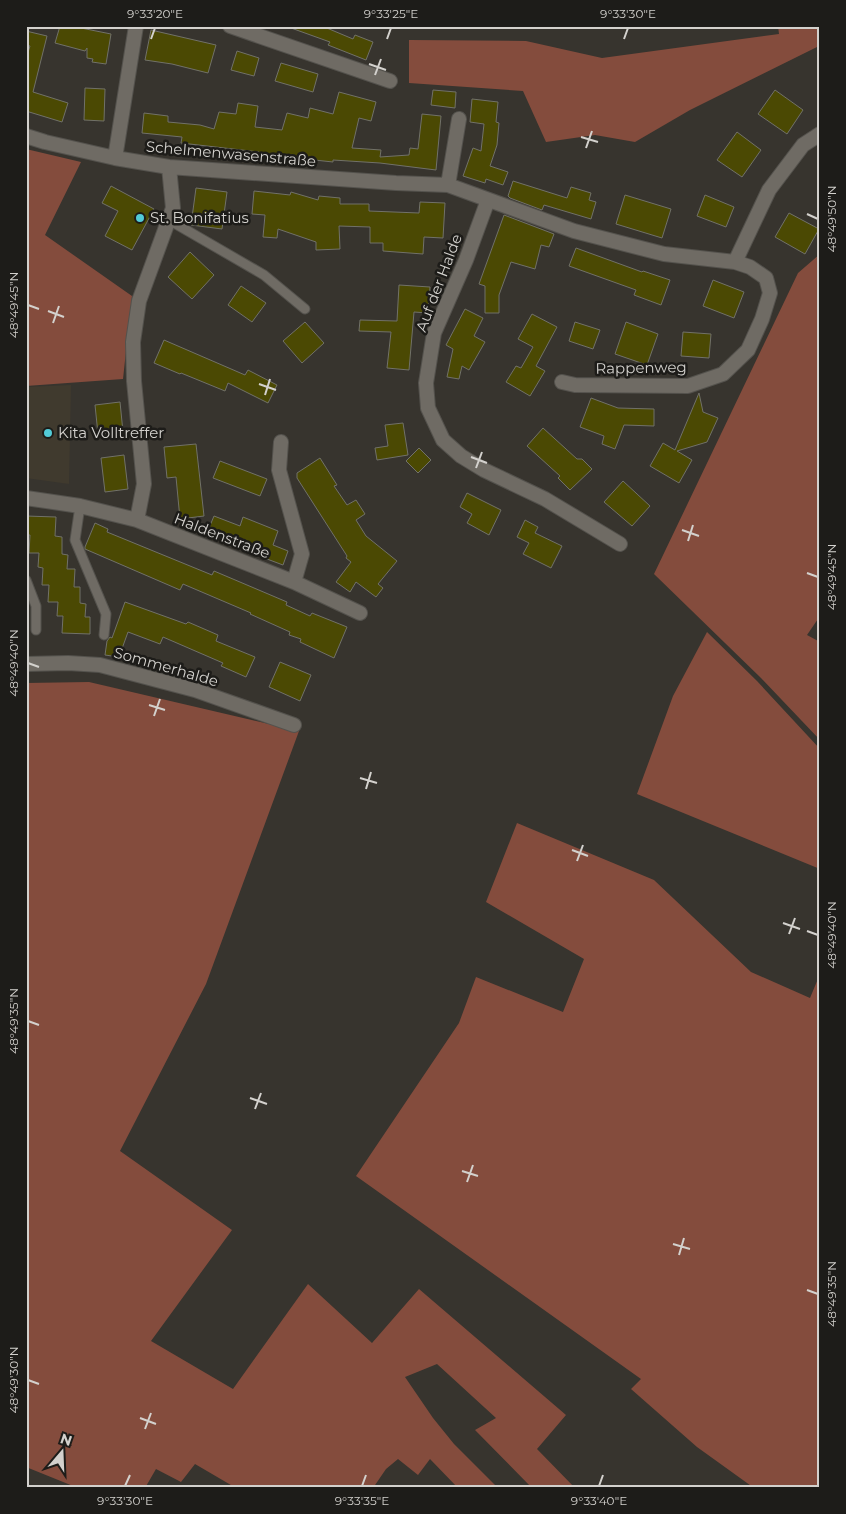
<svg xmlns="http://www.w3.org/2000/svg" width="846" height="1514" viewBox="0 0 846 1514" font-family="Montserrat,sans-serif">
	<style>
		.built { fill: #403a2e }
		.green { fill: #844c3d }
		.building { fill: #4b4903; stroke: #717169 }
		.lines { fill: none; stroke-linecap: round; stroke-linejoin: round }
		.service-casing { stroke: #54524d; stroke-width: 11 }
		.minor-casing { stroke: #54524d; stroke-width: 16 }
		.service { stroke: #6f6b64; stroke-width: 9 }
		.minor { stroke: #6f6b64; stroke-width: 14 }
		.ticks { fill: none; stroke: #d3d1cd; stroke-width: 2 }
		.poi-dot { fill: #52cbd7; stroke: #1d1c19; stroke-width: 2 }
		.labels { text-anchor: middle; stroke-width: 5; stroke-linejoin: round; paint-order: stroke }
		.street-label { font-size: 15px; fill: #d3d1cd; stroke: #1d1c19 }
		.poi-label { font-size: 15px; fill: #d3d1cd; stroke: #1d1c19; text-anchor: start }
		.neatline { fill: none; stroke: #d3d1cd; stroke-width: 2 }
		.ticks-label { font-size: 12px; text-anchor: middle; fill: #d3d1cd }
	</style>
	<rect width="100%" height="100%" fill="#37342e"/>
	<path class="built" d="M71,385L69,484L26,478V387Z"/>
	<path class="green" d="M778,26H820V47H817L690,110L635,142L595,135L546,142L523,91L409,83V40L526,41L602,58L779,34Z
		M26,149L81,162L45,235L132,296L123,379L26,386Z
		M820,254V616L807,635L820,642V740L761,678L654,574L798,273Z
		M707,632L757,681L820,749V869L637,794L673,696Z
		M89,682L299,731L206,984L120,1151L232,1230L151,1341L233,1389L308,1284L372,1343L419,1289L566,1415L537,1449L575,1488H532L475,1430L496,1418L437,1364L405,1377L433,1418L454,1444L498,1488H458L430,1459L418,1475L398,1459L386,1469L373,1488H236L195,1464L181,1482L156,1469L145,1488H78L26,1467V683Z
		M517,823L654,880L751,972L810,998L820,974V1488H754L697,1447L631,1389L641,1379L356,1176L459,1023L476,977L563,1012L584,959L486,902Z"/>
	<path class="building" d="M60,26H71L111,34L106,64L92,62L93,59L87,58V48L85,51L55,43Z
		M291,26H322L353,39L355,35L373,42L366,60L328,45L330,42L291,28Z
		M151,30L216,45L208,73L172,64L145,60Z
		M26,31L47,36L33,92L68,103L62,122L26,111V59L30,46L26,45Z
		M237,51L259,58L254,76L231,70Z
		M281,63L318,74L313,92L275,81Z
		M85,88L105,89L104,121L84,120Z
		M433,90L456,92L455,108L431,105Z
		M775,90L803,110L787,134L758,114Z
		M339,92L376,102L371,121L359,118L352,148L381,150L380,157L409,155L410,148L418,149L422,114L441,116L436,170L380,163L333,160V162L259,154V152L181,143L182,137L142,133L144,113L168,116V122L200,125L214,129L219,112L236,114L238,103L258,106L255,127L282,130L287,113L308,118L310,108L333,114Z
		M472,99L498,102L496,122L499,123L497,145L490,166L508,172L503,185L486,179L485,183L463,176L473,148L481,151L484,124L470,122Z
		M737,132L761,150L742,177L717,160Z
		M513,181L567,198L571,187L591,193L589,200L596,202L591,219L544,205L542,210L510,198L508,196Z
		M111,186L154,209L132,250L105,236L118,211L102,203Z
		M196,188L227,192L222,229L191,225Z
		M254,191L290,195L291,192L318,200L319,196L340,198V204H369V211L419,213L420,202L445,203L443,238L424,237L423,254L383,251V243H370V227L339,226L340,249L316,250V242L278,229L277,238L263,237L265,215L252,214Z
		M625,195L671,209L662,238L616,224Z
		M705,195L734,207L726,227L697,216Z
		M789,213L819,229L805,254L775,237Z
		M504,215L554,234L549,247L541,245L535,269L511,262L499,295V313H485V286L479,284Z
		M576,248L642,272L643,271L670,280L661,305L634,295L636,290L569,266Z
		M190,252L214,275L192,299L168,277Z
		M713,280L744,292L734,318L703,306Z
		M399,285L430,287L428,313L414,312L409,370L387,368L391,332L359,331L360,320L397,321Z
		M241,286L266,303L252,322L228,305Z
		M465,309L483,318L474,336L485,342L469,370L462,366L459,379L447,377L453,349L446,345Z
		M532,314L557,327L536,366L545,371L530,396L506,382L516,366L521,368L533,347L518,339Z
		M305,322L324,343L302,363L283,341Z
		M575,322L600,330L593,349L569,341Z
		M626,322L658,334L647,365L615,354Z
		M683,332L711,334L709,358L681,356Z
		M164,340L245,375L248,370L277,385L268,403L228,383L225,391L181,373L180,374L154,363Z
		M699,393L703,412L718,418L707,442L677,451L692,460L679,483L650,466L663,443L675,450Z
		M591,398L618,408L654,409V426L624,425L615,449L602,444L604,436L580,427Z
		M120,402L123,432L98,434L95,405Z
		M403,423L408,455L377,460L375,448L388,446L385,425Z
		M543,428L577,459H582L592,469L570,490L558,478L560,476L527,446Z
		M196,444L204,516L180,519L176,477L167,478L164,447Z
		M419,448L431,460L418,473L406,461Z
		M124,455L128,489L105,492L101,458Z
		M320,458L337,485L334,486L347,505L356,500L365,514L356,520L366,536L397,561L378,584L383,588L376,597L356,582L350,592L336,582L351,562L346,558L347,556L297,478V473Z
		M220,461L267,479L260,496L213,478Z
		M623,481L650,506L632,526L604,502Z
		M467,493L501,510L489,535L467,523L472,514L460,507Z
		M26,516L56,517L55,536L62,537V554L68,555L67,569H75L74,587H80V603L86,604L85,617H90V634L62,633L63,616H57L58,602H48L49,585H42L43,568L38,567L39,553H29L30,535H26Z
		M214,516L240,526L243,517L278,531L273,545L288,551L283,565L267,559L269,555L234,542L235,538L209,528Z
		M525,520L538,527L535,533L562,546L551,568L523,554L529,543L517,537Z
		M95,523L108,529L107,532L212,575L214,571L287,602L286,605L310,616L312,613L347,627L334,658L300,642L301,639L289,635L290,632L250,614L251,613L183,584L180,590L85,549V547Z
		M125,602L186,624L188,622L218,635L216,641L255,657L246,677L221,666L223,663L163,637L160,644L128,632L119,657L105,655L107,641L110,637L112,638Z
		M280,662L311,675L300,701L269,687Z"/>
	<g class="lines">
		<defs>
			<path id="service" d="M169,220L264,275L305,309
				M80,506L75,540L106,614L104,635
				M26,580L36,606V630"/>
			<path id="minor" d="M230,26L390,81
				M26,136L45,142L115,158L169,167L396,183L448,185L574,231L664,254L735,262L769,190L803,145L820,134
				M115,158L136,26
				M448,185L459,119
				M488,200L466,260L434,333L426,383L428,408L443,440L461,456L484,470L545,499L620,544
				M562,382L575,385L688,386L723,374L748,350L762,319L770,293L766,278L750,267L735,262
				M281,442L279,470L302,554L294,582
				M26,498L80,506L137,520L294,582L360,613
				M137,520L144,484L134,381L133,342L139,301L173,208L169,167
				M26,664L68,663L100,665L195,690L294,725"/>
		</defs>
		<use href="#service" class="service-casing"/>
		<use href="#minor" class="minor-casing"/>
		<use href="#service" class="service"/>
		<use href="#minor" class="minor"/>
	</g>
	<path class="ticks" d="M151,39L155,28M387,39L391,28M624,39L628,28M369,64L386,70M375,75L381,59M581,137L598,142M586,148L592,131M807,214L818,219M28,305L39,309M48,311L64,317M53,323L59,306M259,384L276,390M265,395L270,379M471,457L487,463M476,468L482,452M682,530L699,536M688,541L693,525M807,573L818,577M28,663L39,667M149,705L165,710M154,716L160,699M360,778L377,783M366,789L371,772M572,850L588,856M577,861L583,845M783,923L800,929M807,931L818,935M789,934L795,918M28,1021L39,1025M250,1098L267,1104M255,1109L261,1093M462,1171L478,1176M467,1182L473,1165M673,1244L690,1249M679,1255L684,1238M807,1290L818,1294M28,1380L39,1384M140,1418L156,1424M145,1429L151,1413M125,1486L130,1475M362,1486L366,1475M599,1486L603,1475"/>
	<g class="poi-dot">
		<circle cx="140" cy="218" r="5"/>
		<circle cx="48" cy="433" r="5"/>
	</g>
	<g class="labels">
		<g class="street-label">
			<text transform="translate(231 154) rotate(5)" y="5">Schelmenwasenstraße</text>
			<text transform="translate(439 283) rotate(-69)" y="5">Auf der Halde</text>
			<text transform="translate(641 368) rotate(-1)" y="5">Rappenweg</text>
			<text transform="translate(222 536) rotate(21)" y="5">Haldenstraße</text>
			<text transform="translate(166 667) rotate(16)" y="5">Sommerhalde</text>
		</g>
		<g class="poi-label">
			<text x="150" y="223">St. Bonifatius</text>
			<text x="58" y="438">Kita Volltreffer</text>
		</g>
	</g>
	<rect width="846" height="1514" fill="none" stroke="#1d1c19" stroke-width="55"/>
	<g transform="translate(62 1452) rotate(19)" stroke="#1d1c19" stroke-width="4" paint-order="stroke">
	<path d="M0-4L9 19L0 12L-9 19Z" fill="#d3d1cd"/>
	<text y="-8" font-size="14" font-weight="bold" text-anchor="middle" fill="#d3d1cd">N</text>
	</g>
	<rect x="28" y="28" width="790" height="1458" class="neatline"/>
	<g class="ticks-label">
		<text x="155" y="18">9°33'20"E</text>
		<text x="391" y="18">9°33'25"E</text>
		<text x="628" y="18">9°33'30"E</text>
		<text transform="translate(832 219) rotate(-90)" y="4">48°49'50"N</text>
		<text transform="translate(14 305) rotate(-90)" y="4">48°49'45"N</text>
		<text transform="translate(832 577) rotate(-90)" y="4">48°49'45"N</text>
		<text transform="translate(14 663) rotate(-90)" y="4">48°49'40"N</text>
		<text transform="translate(832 935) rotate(-90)" y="4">48°49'40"N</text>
		<text transform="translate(14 1021) rotate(-90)" y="4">48°49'35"N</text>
		<text transform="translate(832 1294) rotate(-90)" y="4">48°49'35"N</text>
		<text transform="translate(14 1380) rotate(-90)" y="4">48°49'30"N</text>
		<text x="125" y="1505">9°33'30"E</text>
		<text x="362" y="1505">9°33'35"E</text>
		<text x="599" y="1505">9°33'40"E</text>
	</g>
</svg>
